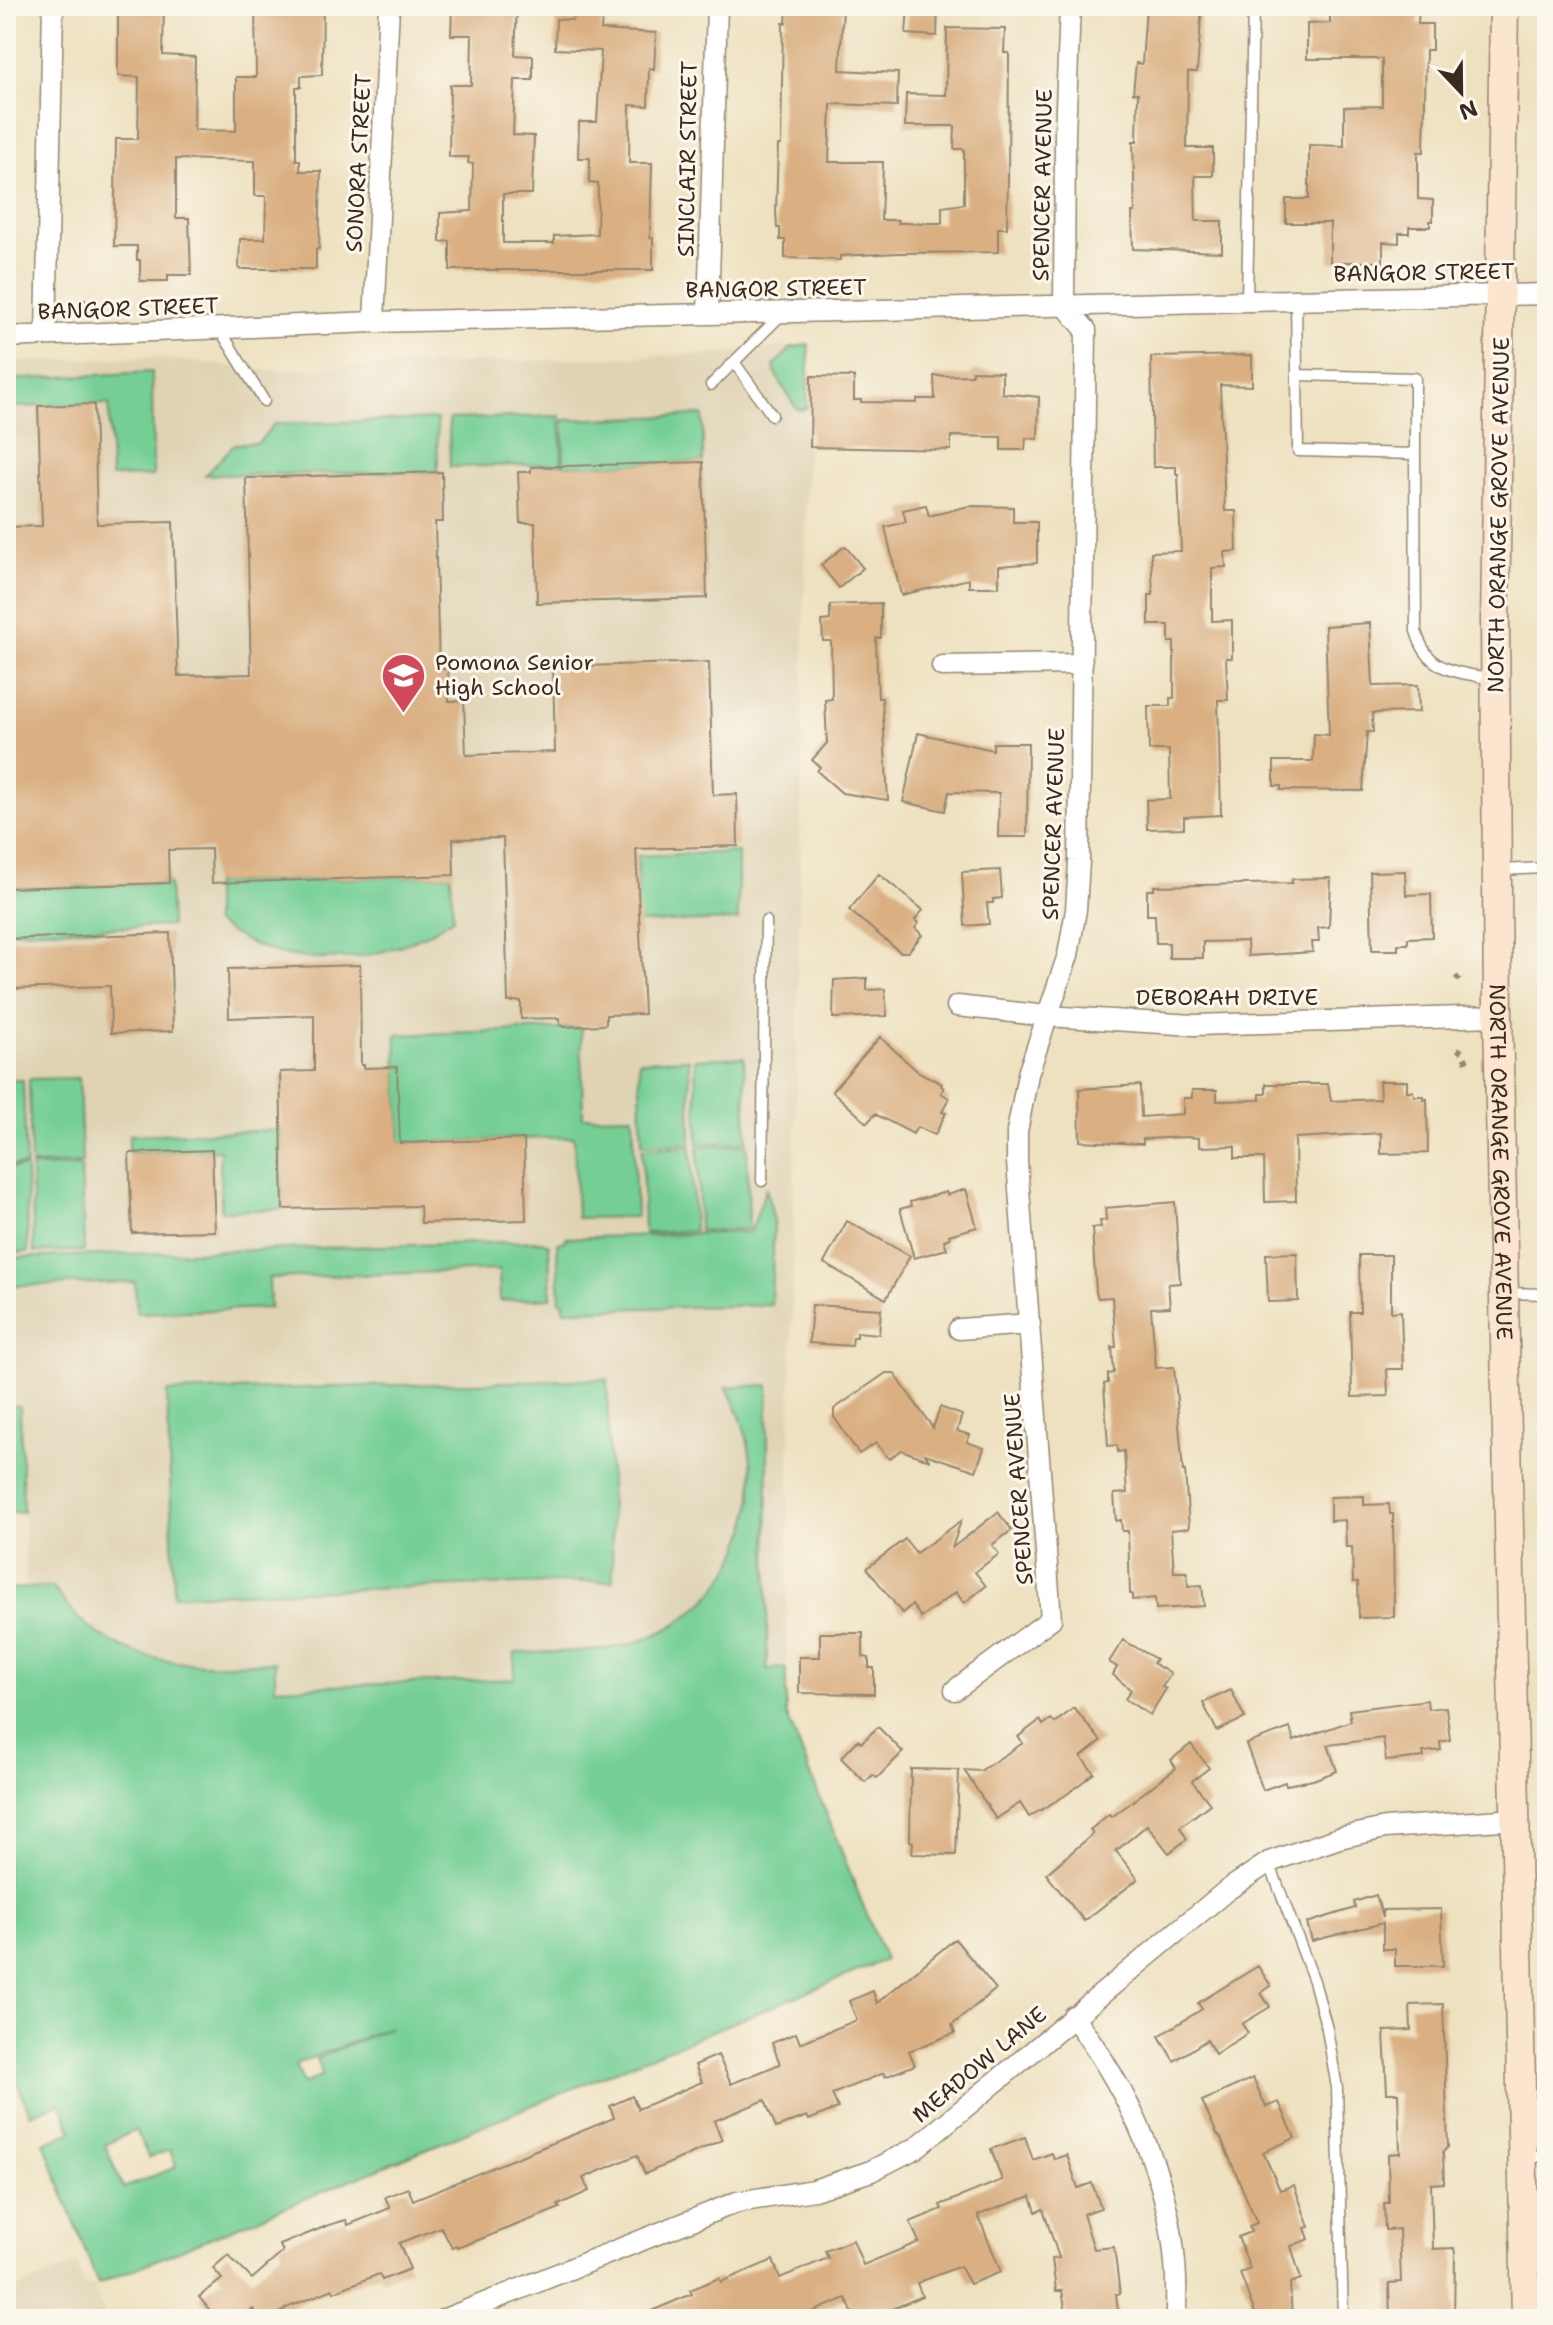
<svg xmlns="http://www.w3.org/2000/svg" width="1553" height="2325" viewBox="0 0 1553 2325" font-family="'Shantell Sans',sans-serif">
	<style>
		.built { fill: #dfd3b4 }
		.green { fill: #75cf95; stroke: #587c5a; stroke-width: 2; fill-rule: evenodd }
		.building { fill: #dab083 }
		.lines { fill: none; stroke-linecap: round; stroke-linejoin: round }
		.lane-casing { stroke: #94866f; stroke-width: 13 }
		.street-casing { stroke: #94866f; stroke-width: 23 }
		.secondary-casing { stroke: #94866f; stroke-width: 31 }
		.path { stroke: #94866f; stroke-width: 5; stroke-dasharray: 6 6; stroke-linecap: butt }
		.lane { stroke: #fff; stroke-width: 10 }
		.street { stroke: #fff; stroke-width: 20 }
		.secondary { stroke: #fce5cf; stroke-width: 28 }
		.labels { text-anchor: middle; stroke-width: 6; stroke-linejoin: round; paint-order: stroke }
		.street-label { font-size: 22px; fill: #3b2a1e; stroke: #fbf7ec }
		.poi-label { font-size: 22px; fill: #3b2a1e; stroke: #fbf7ec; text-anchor: start }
	</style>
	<rect width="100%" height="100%" fill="#fbf7ec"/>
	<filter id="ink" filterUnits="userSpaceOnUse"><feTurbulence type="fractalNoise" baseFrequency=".0125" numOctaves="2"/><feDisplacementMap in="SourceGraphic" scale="16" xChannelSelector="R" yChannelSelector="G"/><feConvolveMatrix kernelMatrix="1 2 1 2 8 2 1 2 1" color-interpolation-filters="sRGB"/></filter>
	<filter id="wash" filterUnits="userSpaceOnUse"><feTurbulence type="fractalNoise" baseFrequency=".006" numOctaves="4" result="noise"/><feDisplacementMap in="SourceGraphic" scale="32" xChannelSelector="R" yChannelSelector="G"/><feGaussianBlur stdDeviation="1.8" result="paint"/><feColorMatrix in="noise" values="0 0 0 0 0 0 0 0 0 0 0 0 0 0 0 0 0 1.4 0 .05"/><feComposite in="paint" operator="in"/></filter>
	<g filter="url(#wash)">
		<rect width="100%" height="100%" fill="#eee1c0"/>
		<path class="built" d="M809,344L786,1668L275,1688L274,1662L188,1665L134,1654L84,1624L52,1587L26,1588L20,1407L6,1406V362L154,357L263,370L713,354Z
			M1536,810H1547V1325Z
			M77,2264L85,2288L93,2285L107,2319H6V2293Z"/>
		<path class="green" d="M809,344L807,408L800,410L796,408L776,375L774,366L791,348Z
			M152,372L153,476L111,477L109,404L10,407L9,420L6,423V380Z
			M703,415V462L564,466L563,420Z
			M560,416L562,464L450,467L449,419Z
			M437,419L438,472L205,475L235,444L258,443L274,424Z
			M738,852V920L638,923V856Z
			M451,875L453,918C382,968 286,975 214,922V883Z
			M169,883L171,926L6,931V888Z
			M581,1028L583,1117L633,1116L636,1217L577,1218L574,1137L400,1143L396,1035Z
			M744,1057L747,1142L698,1144L695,1059Z
			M689,1059L691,1144L642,1145L639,1061Z
			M79,1078L82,1163L31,1165L29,1079Z
			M6,1080H23L26,1165L6,1166Z
			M282,1130L283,1209L221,1211L220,1150L129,1153V1135Z
			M747,1145L749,1229L699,1231L698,1147Z
			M691,1147L694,1231L644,1233L642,1149Z
			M81,1166L84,1251L34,1252L31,1167Z
			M26,1167L28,1252L6,1253V1168Z
			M766,1188L774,1221L771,1305L564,1310V1302H560L557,1244L565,1241L566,1238L751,1232Z
			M542,1241L549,1245L551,1298L500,1301L499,1270L269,1278L270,1308L137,1313L135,1282L6,1286V1258Z
			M607,1379L613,1581L174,1595L167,1392Z
			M768,1385L767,1669L786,1668V1713L885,1960L98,2284L44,2143L72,2131L60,2103L30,2114L6,2055V1589L52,1587C63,1599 73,1615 85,1624C146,1672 203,1665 275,1662V1688L514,1679L515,1653C554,1651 599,1655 637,1642C747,1605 782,1484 726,1387ZM390,2027L316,2059L323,2075L303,2084L296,2064ZM135,2130L149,2158L170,2150L176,2167L123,2188L105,2145Z
			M6,1406H20L23,1512L6,1513Z"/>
		<g id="blocks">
			<path class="building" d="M118,6H164L163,55L195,57L194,130L236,131V77H256L255,6H323L322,75L301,76V87H296V160H300V171H321L319,249H316V269H239L240,239H265L266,196H255V161L176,159V218H189L191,275H168V281H140V260H137V246H114L116,139H138L139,77L118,76Z
				M452,6H517L515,55L533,56V80H515L513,135L534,136L532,194H503V243H554V236L597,234L598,184L589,183L590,158H578L579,122H597L601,51L555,49L556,19L573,20L574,6H603L601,30L656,33L654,69L649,68L648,106L630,105L629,163H652L650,238H653V270H450V241L440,242V213L472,211L473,164L468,163L469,157H449L450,85H471L472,35H451Z
				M787,6H843L840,70L898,73L897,106L831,104L829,162H883L881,220H898V223H942V207L964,204V149H954L955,126H905L906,94L946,95L947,28L1005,29L1004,53H1009L1008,178L1007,228H998V252L899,253L840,256V260L785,258V240H780V228H777L776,212L778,145H781L783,23H786Z
				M908,6H938L937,36L906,34Z
				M1146,6H1202L1197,72H1188L1187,148H1213V176H1195L1196,221H1222V252L1133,249L1132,212H1135L1133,141H1137L1138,93H1133L1136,63L1142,64Z
				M1330,6H1419L1418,24H1432V50H1426L1424,152H1418V199L1433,200V221H1430V227H1409V233H1399V243L1383,242V262H1330V223H1286V199H1309V145L1344,146V107L1382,106V59H1307V24L1330,23Z
				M1252,355V386L1220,385L1225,511H1236L1237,551L1225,552L1226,567L1212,568V621L1232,620V658H1226L1228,700H1218L1221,815L1184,817V828L1147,829L1146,800L1170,799L1169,750H1149L1148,706H1170V698H1174V642H1169V625H1149V595H1153L1151,552L1181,551L1178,474H1176V467H1153L1151,357Z
				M972,371L1002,372V393L1039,397L1038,439L1026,438L1025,450H1001V437L951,436V450L810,447L811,376L854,377V400H861V402L917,403V399H935L934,376L972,375Z
				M94,404L97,524L173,522L178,676L251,674L246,478L442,472L443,522H435L439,670L448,668L449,701H464L466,755L555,752L553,667L709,662L713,795L737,794L738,846L636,849L644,1014L606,1015V1024L602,1025L564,1027L560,1025V1018L521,1019V1001L508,1002L503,838L453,839L454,875L212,883L211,849L168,850L169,883L6,888V527L42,526L38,406Z
				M703,462L707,598L537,603L535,523H520L518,472H531V467Z
				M926,505L929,516L969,506L1013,507V522H1037V563L999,566V587H969V579L901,595L885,527L906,522L903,510Z
				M845,546L863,568L839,588L821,565Z
				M881,603V638H876L877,675L878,698H882L888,800L842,793L817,771L820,767L812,760L827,743L825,700L832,699L831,641H823L822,621L830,620V605Z
				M1370,623L1373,686L1418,685L1419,712L1372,713L1373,732H1367L1363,791L1281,790V786H1274V761H1313L1314,734L1329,735L1325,626Z
				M918,733L993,750V743H1028L1027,837H998L999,793L949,792L945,811L903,802Z
				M1000,870L1002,898L993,899V903H987L989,924L965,926L962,872Z
				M1405,871L1406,895L1431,894L1432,937L1408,938V944H1398V950H1372L1370,872Z
				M879,874L923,910L915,920L919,923L915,928L922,935L908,952H900L849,910Z
				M1331,878L1329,927L1318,928L1319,942H1312L1313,952L1248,956L1247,941L1203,942V958H1169V943H1156L1155,915H1147V890H1154V886L1292,883V879Z
				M170,933L173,1031L111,1033L110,986L6,989V939Z
				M360,965L361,1065H364V1068L397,1067L400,1143L524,1139L526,1220L421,1223L420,1206L283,1209L280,1072L314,1071V1015L229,1018L228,969Z
				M867,978V990L885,989L887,1016L833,1018L834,980Z
				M880,1037L917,1071L942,1084L941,1086L944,1088L941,1093L949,1098L942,1112L946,1113L935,1135L917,1127L913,1134L875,1114L867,1123L832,1091Z
				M1379,1081H1407V1091H1413L1414,1096H1424V1100L1427,1099L1428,1153L1381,1154V1133L1295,1138L1296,1201L1265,1202L1264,1158H1235V1146L1199,1147V1138L1188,1137L1143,1139V1144L1080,1141L1079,1089L1140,1085L1141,1117L1183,1114V1098H1192V1090H1217V1101L1260,1100V1094H1266V1084H1328L1331,1101L1380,1099Z
				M212,1150L215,1231L132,1233L129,1153Z
				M966,1189L977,1227L949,1235L950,1238L944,1240L947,1249L914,1258L900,1209L911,1206L910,1202L946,1192L947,1195Z
				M1175,1202L1180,1283L1168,1284L1170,1307L1151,1308L1156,1368L1174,1367L1183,1471H1185L1189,1528L1171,1530L1174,1572H1187L1188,1586L1202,1585L1204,1606L1156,1609L1155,1598L1132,1600V1594H1130L1128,1531H1122L1121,1520L1116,1521L1114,1494L1127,1493L1124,1451L1118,1452L1117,1445L1108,1446L1104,1384L1108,1383V1374L1114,1373L1112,1347H1116L1112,1297L1098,1298L1096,1292L1092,1228L1101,1227L1100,1221L1106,1220L1105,1208Z
				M847,1221L910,1256L886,1299L824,1263Z
				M1297,1253L1298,1301L1268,1302L1266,1254Z
				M1359,1255H1391V1312L1401,1311L1403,1369H1387L1388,1396L1352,1397L1350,1312H1360Z
				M812,1305L881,1309L879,1334L857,1332V1337H853L852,1346L809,1343Z
				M886,1373H894L933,1428L940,1407L962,1415L957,1431L970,1435L967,1442L984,1448L976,1471L925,1454L929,1460L901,1450L889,1459L876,1443L859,1454L834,1417V1409Z
				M1364,1496V1505L1389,1504L1390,1514H1393L1394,1617L1359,1618L1358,1582H1353L1352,1547H1346L1345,1520L1330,1521V1497Z
				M998,1512L1012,1530L992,1545L999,1554L975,1572L986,1586L964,1603L956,1592L921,1617L912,1605L902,1613L867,1568L905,1539L916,1553L961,1521L952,1548Z
				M820,1633H863V1657L869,1658V1668H874V1694L799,1693V1657H820Z
				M1123,1640L1156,1659L1153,1663L1171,1674L1162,1687L1166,1689L1150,1715L1125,1699L1131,1690L1113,1675L1117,1667L1109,1662Z
				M1231,1690L1245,1718L1217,1731L1203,1703Z
				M1427,1700L1428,1709L1446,1707L1450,1740L1440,1742L1441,1750L1423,1752L1424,1757L1386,1761L1383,1738L1328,1745L1337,1771L1313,1780L1286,1785L1285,1782L1263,1790L1246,1744L1290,1728L1294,1741L1351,1721L1349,1710Z
				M1074,1708L1101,1741L1081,1757L1094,1773L1066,1795L1029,1817L1020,1803L996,1819L964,1770L980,1771L1023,1743L1018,1737L1040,1720L1043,1725L1051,1719L1055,1723Z
				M878,1727L903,1752L877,1778L873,1775L865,1782L841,1758L858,1740L861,1743Z
				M1191,1744L1209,1768L1192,1781L1210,1804L1180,1827L1187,1839L1169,1853L1147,1825L1116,1851L1138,1879L1084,1921L1046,1874L1093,1834L1090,1830L1109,1814L1112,1817L1176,1768L1171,1760Z
				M911,1769L959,1770L956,1855L912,1854L913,1842L910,1841Z
				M1376,1895L1383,1918V1910L1441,1909L1443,1966H1395V1949H1383V1923L1312,1941L1307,1923L1355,1908L1354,1902Z
				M955,1939L996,1989L952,2025L955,2033L909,2051L915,2065L885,2077L884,2073L832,2094L838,2108L809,2120L807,2116L776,2128L765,2100L714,2121L722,2140L645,2174L637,2155L583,2178L589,2191L558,2205L560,2208L458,2248L457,2246L452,2248L441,2227L399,2243L410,2269L382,2280L379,2274L334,2292L333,2289L286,2308L273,2319H260L253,2309L241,2319H217L199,2297L222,2279L213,2268L228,2255L252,2279L283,2252L280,2245L329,2225L346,2220L348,2225L390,2208L385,2197L408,2188L413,2200L565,2138L614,2118L610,2106L632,2096L638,2109L702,2082L695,2065L718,2055L731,2084L780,2064L772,2043L796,2033L800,2043L857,2020L849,2001L873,1991L877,2003Z
				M1258,1966L1271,1986L1261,1993L1270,2007L1242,2024L1248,2033L1215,2054L1207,2040L1174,2061L1159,2036L1202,2009L1198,2003Z
				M1443,2004L1448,2147L1443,2152L1444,2183L1431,2184L1433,2249L1454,2248L1455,2253L1454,2319H1390L1389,2283L1401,2282L1399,2229L1385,2230L1384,2203H1389L1388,2154L1400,2153L1398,2093H1387L1384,2031L1411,2030L1410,2005Z
				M1253,2078L1266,2107L1279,2102L1295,2138L1263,2152L1280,2190L1294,2185L1309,2227L1305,2228L1309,2239L1291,2246L1301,2279L1290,2283L1292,2319H1257L1240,2273L1250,2269L1238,2237L1251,2232L1249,2226L1257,2223L1221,2138L1217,2134L1202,2101Z
				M1025,2137L1033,2160L1052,2153L1054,2159L1067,2155L1078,2188L1092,2183L1101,2208L1083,2214L1094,2249L1114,2247L1120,2294H1116L1119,2318L1067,2319L1062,2291H1056L1052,2259L1059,2258L1043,2209L1036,2212L1031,2196L978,2215L1001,2272L970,2284L960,2266L917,2283L922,2296L870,2319H855L846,2298L795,2319H632L692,2294L690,2290L719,2278L721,2282L773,2260L780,2278L828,2258L825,2251L853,2240L863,2265L919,2242L910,2222L942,2209L940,2205L1002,2180L991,2149Z"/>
		</g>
	</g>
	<g filter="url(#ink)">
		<use href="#blocks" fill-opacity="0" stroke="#94866f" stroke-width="2"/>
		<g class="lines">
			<defs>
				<path id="lane" d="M1296,299L1298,451L1415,454L1416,631C1428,673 1455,671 1493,679
					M1247,300L1253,6
					M219,328L264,401
					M734,362L772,415
					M1297,375L1415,378V454
					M711,385L782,314
					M1499,870L1547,868
					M762,1181L766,921
					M1506,1293L1547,1294
					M1269,1862L1314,1981L1327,2029L1337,2088L1343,2319
					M1525,2162L1547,2152"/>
				<path id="street" d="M708,314L717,6
					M374,322L389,6
					M46,335L53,6
					M6,337L374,322L1547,294
					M942,666L1082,664
					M957,1006L1047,1016L1194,1025L1498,1016
					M959,1329L1030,1324
					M955,1690L1051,1619L1017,1162V1132L1028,1074L1068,955L1076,910L1079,861L1086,330L1064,304L1065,134L1070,6
					M1073,2016C1127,2089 1168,2172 1175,2263C1177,2282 1176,2301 1176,2319
					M445,2319L737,2202L814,2190L871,2171L916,2148L1226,1891L1269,1862L1339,1838L1385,1828L1516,1819"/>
				<g id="secondary">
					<path id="s1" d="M1504,6L1495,621L1498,1016L1526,2319"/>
				</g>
			</defs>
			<use href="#lane" class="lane-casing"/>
			<use href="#street" class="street-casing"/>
			<use href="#secondary" class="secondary-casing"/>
			<path class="path" d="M82,304L87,299
				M1456,976L1461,983
				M1458,1053L1462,1047
				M1539,1055H1546
				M1463,1061L1471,1057"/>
			<use href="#lane" class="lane"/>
			<use href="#street" class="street"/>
			<use href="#secondary" class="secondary"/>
		</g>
	</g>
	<defs>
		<symbol id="school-pin" viewBox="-11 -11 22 30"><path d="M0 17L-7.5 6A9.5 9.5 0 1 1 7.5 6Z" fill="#d1495b" stroke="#fbf7ec"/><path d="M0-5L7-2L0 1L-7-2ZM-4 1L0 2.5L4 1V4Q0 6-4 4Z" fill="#fff"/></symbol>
	</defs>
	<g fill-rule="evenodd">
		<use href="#school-pin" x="378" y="650" width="51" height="69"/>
	</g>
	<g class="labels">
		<g class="street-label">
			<text transform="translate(687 159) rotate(-89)" y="8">SINCLAIR STREET</text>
			<text transform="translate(358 163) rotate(-87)" y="8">SONORA STREET</text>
			<text transform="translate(1042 185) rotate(-89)" y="8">SPENCER AVENUE</text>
			<text transform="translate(1424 272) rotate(-1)" y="8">BANGOR STREET</text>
			<text transform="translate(776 288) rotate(-1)" y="8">BANGOR STREET</text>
			<text transform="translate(128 308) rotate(-2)" y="8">BANGOR STREET</text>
			<text transform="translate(1498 515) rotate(-89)" y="8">NORTH ORANGE GROVE AVENUE</text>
			<text transform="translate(1053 824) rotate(-88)" y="8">SPENCER AVENUE</text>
			<text x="1227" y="1005">DEBORAH DRIVE</text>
			<text dy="8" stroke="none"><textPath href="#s1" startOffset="1156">NORTH ORANGE GROVE AVENUE</textPath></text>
			<text transform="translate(1018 1489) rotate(-94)" y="8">SPENCER AVENUE</text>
			<text transform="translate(979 2064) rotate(-40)" y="8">MEADOW LANE</text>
		</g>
		<g class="poi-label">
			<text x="435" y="670">Pomona Senior<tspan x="435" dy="25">High School</tspan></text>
		</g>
	</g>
	<rect width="1553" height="2325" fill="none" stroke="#fbf7ec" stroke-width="32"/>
	<g transform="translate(1461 92) rotate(158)" stroke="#fbf7ec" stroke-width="6" paint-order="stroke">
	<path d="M0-6L14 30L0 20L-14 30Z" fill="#3b2a1e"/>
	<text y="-12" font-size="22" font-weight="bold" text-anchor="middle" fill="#3b2a1e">N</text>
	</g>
</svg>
